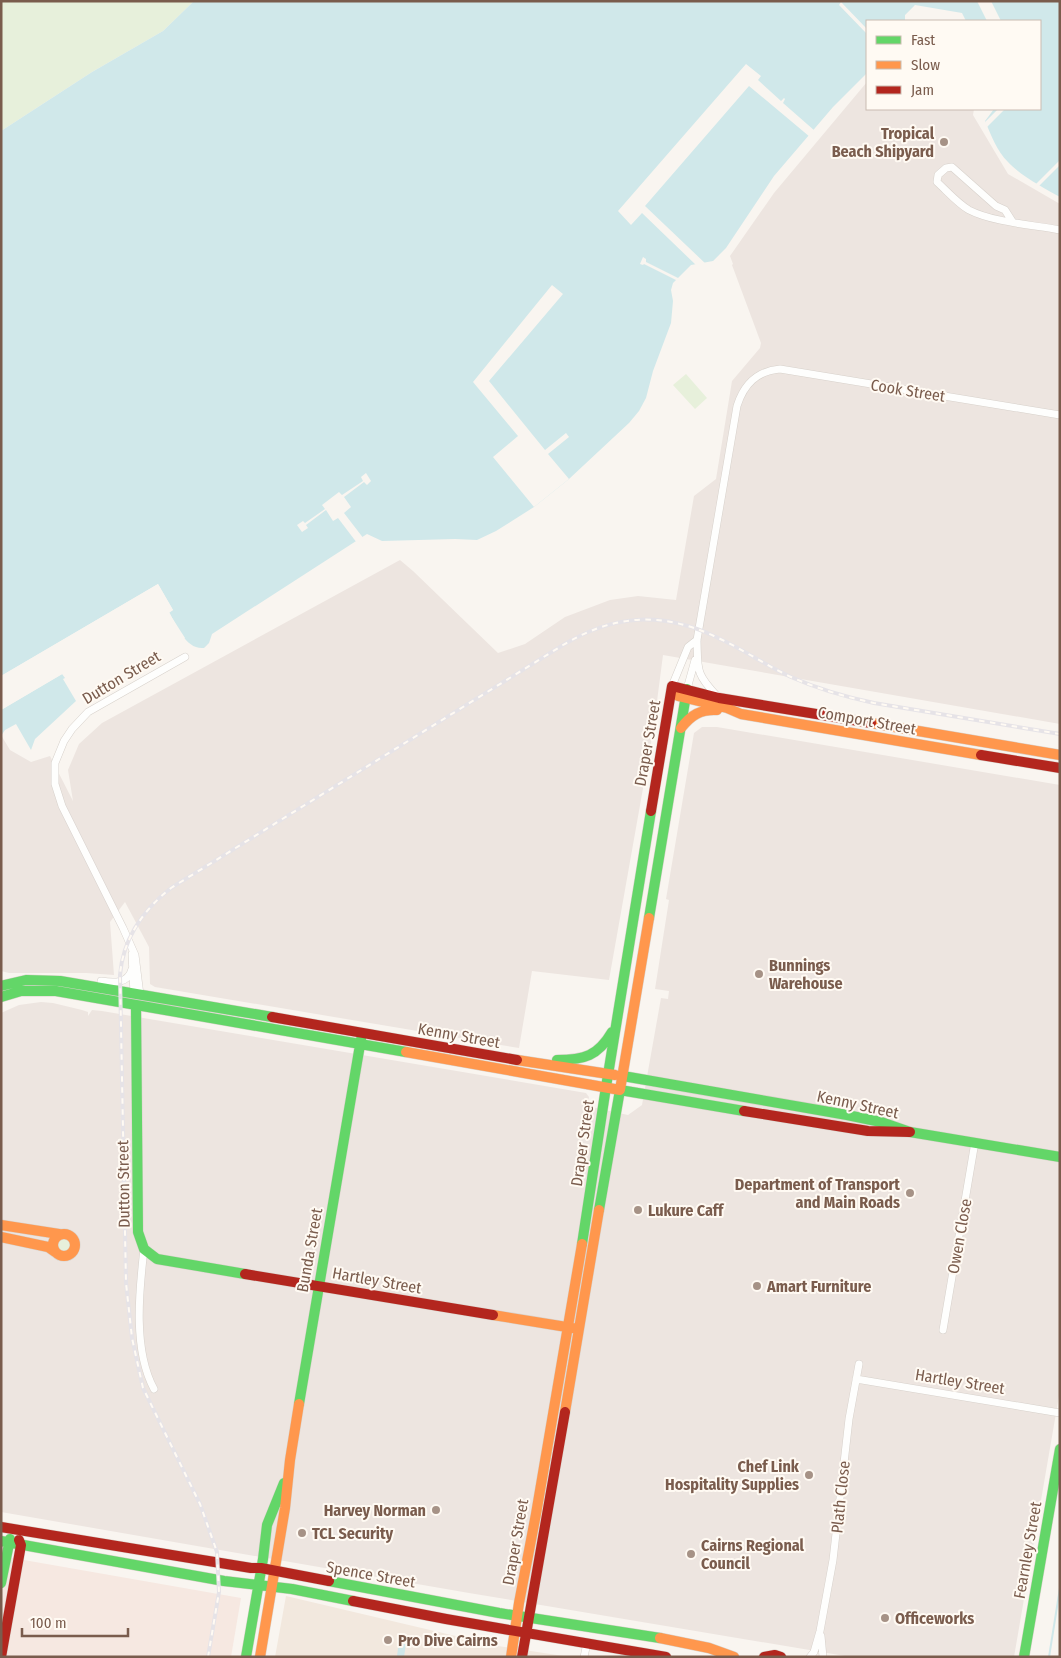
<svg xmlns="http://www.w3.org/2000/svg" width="1061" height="1658" viewBox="0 0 1061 1658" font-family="'Fira Sans Condensed',sans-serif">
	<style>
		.residential { fill: #f2e8de }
		.commercial { fill: #f6e8e1 }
		.industrial { fill: #ede5e0 }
		.green { fill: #e7f0db }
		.water { fill: #d0e8ea }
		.pier { fill: #f9f5f0 }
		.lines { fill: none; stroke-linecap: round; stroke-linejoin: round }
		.stream { stroke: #d0e8ea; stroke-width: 2 }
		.street-casing { stroke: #d7d1cb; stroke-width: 8 }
		.fast-casing { stroke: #d9d2cb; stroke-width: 11 }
		.slow-casing { stroke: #d9d2cb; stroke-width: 11 }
		.jam-casing { stroke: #d9d2cb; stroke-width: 11 }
		.street { stroke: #fefefd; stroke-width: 7 }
		.fast { stroke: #63d668; stroke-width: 10 }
		.slow { stroke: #ff974d; stroke-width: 10 }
		.jam { stroke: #b3261e; stroke-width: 10 }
		.rail-casing { stroke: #e6e3e7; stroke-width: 4 }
		.rail { stroke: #fffaf3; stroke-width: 2; stroke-dasharray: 5.5; stroke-linecap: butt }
		.poi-dot { fill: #a69286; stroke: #fffaf3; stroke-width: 2 }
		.labels { text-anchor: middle; stroke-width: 4; stroke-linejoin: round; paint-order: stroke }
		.poi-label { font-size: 16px; font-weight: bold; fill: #7a5c4d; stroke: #fffaf3; text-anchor: start }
		.street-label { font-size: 16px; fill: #7a5c4d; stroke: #fffaf3 }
	</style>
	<rect width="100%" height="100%" fill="#f9f5f0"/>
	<path class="residential" d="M286,1596L498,1646L570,1657H275Z"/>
	<path class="commercial" d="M1,1556L241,1598L231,1657H1Z"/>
	<path class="industrial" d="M867,82V109H974L973,115L1008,174L1060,204V724L663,655L653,732L609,980L532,971L519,1048L155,987L150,984L149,947L125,902L110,922L114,975L86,973H9L1,971V735L10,750L31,762L50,756L73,801L68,770L79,744L102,723L400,560L413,571L498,653L525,644L565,617L610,600L638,596L676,600L694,496L716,479L732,381L760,348L761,343L732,265L733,264L730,256L774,193Z
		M702,727H717L1060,785V1390L1014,1657H851L469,1593L1,1512V1013L19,1005L41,1002L53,1003L82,1010L88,1012V1016L92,1010L102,1011L586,1093L589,1097L587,1106L628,1115L642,1105L661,998L668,999L669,991L655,989L669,900L666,899L694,733Z"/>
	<path class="green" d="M1,1H194L163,31L92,72L1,131Z
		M686,374L707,398L695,409L673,385Z
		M58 1245a6 6 0 1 1 12 0a6 6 0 1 1-12 0Z"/>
	<path class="water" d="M194,1H1060V197C1044,188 1020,175 1008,162C997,151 991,135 985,121L994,109H1040V21H966L962,13L915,5L905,15V21H867V73L833,107L774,176L726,248L713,261L691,265L673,283L671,290L673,301L671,323L653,371L646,398L639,411L629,423L569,479L534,507L496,531L477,540L455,539L382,541L367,534L212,634L209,643L204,648C186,650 177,626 169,612L173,610L158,584L1,676V131L92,72L163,31Z
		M62,674L65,678L63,679L76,701L35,739L31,750L16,724L5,730L1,736V710Z
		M399,1642L406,1644L404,1657L397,1656Z"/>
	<path class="pier" d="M977,1H991L1001,21H987Z
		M841,2L867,29V34L839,5Z
		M746,64L761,76L758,80L781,101L784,98L785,99L783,103L815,131L810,137L749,86L645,206L707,265L697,266L642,213L631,225L618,211Z
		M998,109H1005L987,127L985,122Z
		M1060,160V165L1038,187L1035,185Z
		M643,257L646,259V262L680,279L678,281L644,264L643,265L640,264Z
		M552,285L563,294L489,381L545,450L566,433L569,437L548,454L569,479L534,507L493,457L518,436L473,382Z
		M366,473L371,481L367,485L364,482L344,497L351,507L344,513L364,539L357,543L338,518L333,521L326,510L306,525L308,528L302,532L297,525L303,521L305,523L325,509L322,505L339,492L342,495L363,481L361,477Z
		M158,584L173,610L169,613L185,638L182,640L167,614V611L169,609L157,587L1,679V676Z
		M61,672L64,673L1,710V707Z"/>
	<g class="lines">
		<path class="stream" d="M1049,1657L1060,1588"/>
		<defs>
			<path id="street" d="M1012,221L1005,210L996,206L952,167L946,168L938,175L937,182C947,191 957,203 969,210C992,222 1033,225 1060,230
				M672,686L688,647L697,640
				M687,689L695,660
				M717,696C695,673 698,669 697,640L737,406C744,384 757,371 780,369L1060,415
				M132,954L134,994
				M101,981C114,983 128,984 132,969
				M140,995L135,955L123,928L62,806L55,784V763L64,741L72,729L88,712L185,657
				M144,1249C139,1292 133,1350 154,1389
				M943,1330L975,1142
				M856,1379L1060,1413
				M821,1636L823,1657
				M584,1657L587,1643
				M810,1657L814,1652L820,1631L833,1560L849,1419L859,1364"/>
			<path id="fast" d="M649,918L687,689
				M1,986L26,980L60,981L272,1017
				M1,997L21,991H56L406,1052
				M136,1006L138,1232L144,1249L157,1259L245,1274
				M557,1060C584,1060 598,1056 612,1032
				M623,1076L847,1115L881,1122L910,1132L1060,1157
				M606,1087L651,811
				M599,1210L620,1090L744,1111
				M582,1244L606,1087
				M299,1404L361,1039
				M1,1541L224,1581L292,1589L353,1601
				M329,1581L499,1613L660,1638
				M1,1583L10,1539
				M246,1657L263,1559L267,1525L284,1483
				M1024,1657L1060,1449"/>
			<path id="slow" d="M678,696L727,708L741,714L981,755
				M871,723L1060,755
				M681,728C691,715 701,709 717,710
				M406,1052L620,1090L649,918
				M517,1060L615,1075
				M1,1225L59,1234
				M53 1245a11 11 0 1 1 22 0a11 11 0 1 1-22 0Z
				M1,1237L48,1247L55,1252
				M493,1315L579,1329
				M565,1412L599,1210
				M660,1638L709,1648L734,1657
				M260,1657L285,1508L290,1460L299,1404
				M511,1657L519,1603L536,1514L582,1244"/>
			<path id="jam" d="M981,755L1060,768
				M651,811L672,686L719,698L871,723
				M272,1017L517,1060
				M744,1111L868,1131L910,1132
				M245,1274L493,1315
				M1,1527L251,1568H261L329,1581
				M353,1601L446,1619L666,1657
				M1,1657L21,1545L19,1540
				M522,1657L565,1412
				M764,1657L775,1655L781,1657"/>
		</defs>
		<use href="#street" class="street-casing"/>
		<use href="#fast" class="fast-casing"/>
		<use href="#slow" class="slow-casing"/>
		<use href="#jam" class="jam-casing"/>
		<use href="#street" class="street"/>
		<use href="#fast" class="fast"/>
		<use href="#slow" class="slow"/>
		<use href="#jam" class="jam"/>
		<defs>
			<path id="rail" d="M208,1657L219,1592L217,1552L200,1504L143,1388L132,1338L126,1283L120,975C123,939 143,910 171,888L563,645C613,615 660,611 714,636C741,648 765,665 791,677C818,689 846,697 874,703L1060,734"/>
		</defs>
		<use href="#rail" class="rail-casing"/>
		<use href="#rail" class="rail"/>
	</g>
	<g class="poi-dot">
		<circle cx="944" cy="142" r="5"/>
		<circle cx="759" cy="974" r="5"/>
		<circle cx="910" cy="1193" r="5"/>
		<circle cx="638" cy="1210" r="5"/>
		<circle cx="757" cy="1286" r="5"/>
		<circle cx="809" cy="1475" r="5"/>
		<circle cx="436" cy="1510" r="5"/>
		<circle cx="302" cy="1533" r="5"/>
		<circle cx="691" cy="1554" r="5"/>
		<circle cx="885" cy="1618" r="5"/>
		<circle cx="388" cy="1640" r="5"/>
	</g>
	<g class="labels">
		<g class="poi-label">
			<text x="934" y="139" text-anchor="end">Tropical<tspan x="934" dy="18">Beach Shipyard</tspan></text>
			<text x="769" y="971">Bunnings<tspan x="769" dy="18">Warehouse</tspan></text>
			<text x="900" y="1190" text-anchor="end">Department of Transport<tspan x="900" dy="18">and Main Roads</tspan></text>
			<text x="648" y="1216">Lukure Caff</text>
			<text x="767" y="1292">Amart Furniture</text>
			<text x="799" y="1472" text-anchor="end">Chef Link<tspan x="799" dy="18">Hospitality Supplies</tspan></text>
			<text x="426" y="1516" text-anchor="end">Harvey Norman</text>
			<text x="312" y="1539">TCL Security</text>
			<text x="701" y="1551">Cairns Regional<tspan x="701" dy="18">Council</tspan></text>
			<text x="895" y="1624">Officeworks</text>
			<text x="398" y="1646">Pro Dive Cairns</text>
		</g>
		<g class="street-label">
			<text transform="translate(908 390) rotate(9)" y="6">Cook Street</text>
			<text transform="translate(121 677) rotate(-31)" y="6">Dutton Street</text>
			<text transform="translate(867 720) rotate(10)" y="6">Comport Street</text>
			<text transform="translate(647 743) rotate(-80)" y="6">Draper Street</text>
			<text transform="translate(459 1035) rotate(10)" y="6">Kenny Street</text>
			<text transform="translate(858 1104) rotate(12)" y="6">Kenny Street</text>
			<text transform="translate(582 1143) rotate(-82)" y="6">Draper Street</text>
			<text transform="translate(123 1184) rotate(-91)" y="6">Dutton Street</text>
			<text transform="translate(959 1236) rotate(-80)" y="6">Owen Close</text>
			<text transform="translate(309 1250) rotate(-80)" y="6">Bunda Street</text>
			<text transform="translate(377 1280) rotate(10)" y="6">Hartley Street</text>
			<text transform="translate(960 1381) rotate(9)" y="6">Hartley Street</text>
			<text transform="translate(840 1497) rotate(-84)" y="6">Plath Close</text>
			<text transform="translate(515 1542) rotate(-80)" y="6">Draper Street</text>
			<text transform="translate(1027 1550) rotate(-80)" y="6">Fearnley Street</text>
			<text transform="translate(371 1574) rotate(10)" y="6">Spence Street</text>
		</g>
	</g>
	<rect width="1061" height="1658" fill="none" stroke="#7a5c4d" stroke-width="5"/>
	<rect x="866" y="20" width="175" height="90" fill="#fffaf3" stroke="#cabbb1"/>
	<rect x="876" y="36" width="25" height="8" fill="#63d668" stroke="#cabbb1"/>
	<text x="911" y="45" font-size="15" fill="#7a5c4d">Fast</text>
	<rect x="876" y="61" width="25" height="8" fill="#ff974d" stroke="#cabbb1"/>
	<text x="911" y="70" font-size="15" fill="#7a5c4d">Slow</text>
	<rect x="876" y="86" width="25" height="8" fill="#b3261e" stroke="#cabbb1"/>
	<text x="911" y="95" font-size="15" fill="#7a5c4d">Jam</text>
	<path d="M22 1628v8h106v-8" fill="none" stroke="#7a5c4d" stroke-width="2.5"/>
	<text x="30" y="1628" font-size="15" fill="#7a5c4d" stroke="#fffaf3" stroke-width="4" paint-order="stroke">100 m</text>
</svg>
